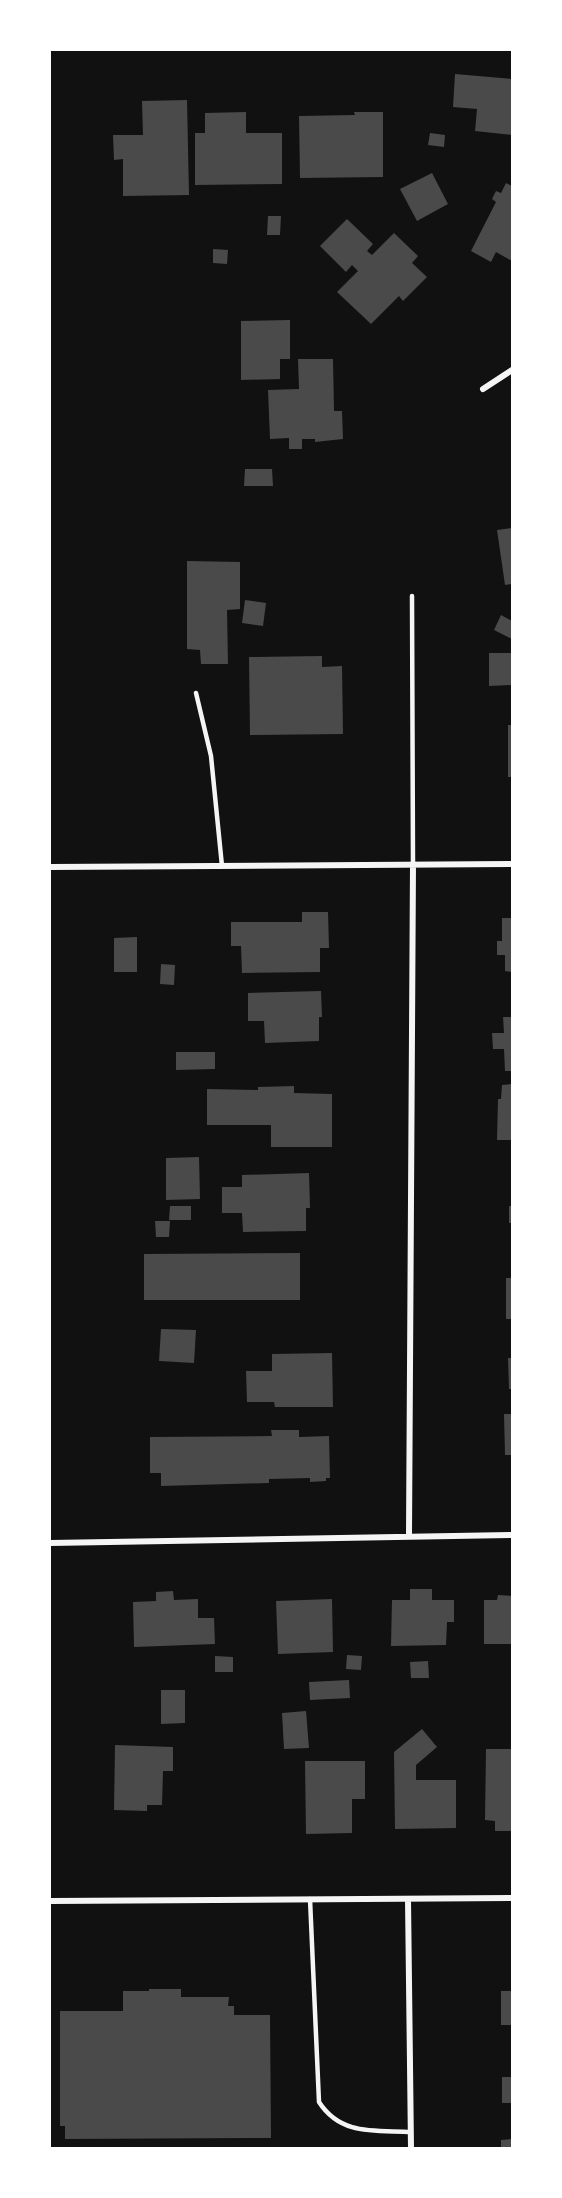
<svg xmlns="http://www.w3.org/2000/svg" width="562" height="2198" viewBox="0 0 562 2198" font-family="Literata,serif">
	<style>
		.building { fill: #4a4a4a }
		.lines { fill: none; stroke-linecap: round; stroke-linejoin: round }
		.service { stroke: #f5f5f5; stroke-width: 4.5 }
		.minor { stroke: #f5f5f5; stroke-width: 6 }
	</style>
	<rect width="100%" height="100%" fill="#111"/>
	<path class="building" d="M455,74L512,79V135L475,131L477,109L453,107Z
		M187,100L189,195L123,196V159L114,160L113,135H143L142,101Z
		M246,112V133H282V184L195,185V133H205V113Z
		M354,112H383V177L300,178L299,116L355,115Z
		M430,133L445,135L444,147L428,145Z
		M432,173L448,204L417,221L400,189Z
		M506,183L512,186V261L496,252L491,262L471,251L496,202L492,199L496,191L501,193Z
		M268,216H281L280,235H267Z
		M347,219L373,244L367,251L372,255L394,233L418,256L412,263L427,277L403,301L399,296L371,324L337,292L358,271L352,265L346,272L320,246Z
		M213,249L228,250L227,264L213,263Z
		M290,320V359H280V379L241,380V321Z
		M298,359H333L334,411H342L343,439L315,442V439H302V449H289V438L270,439L268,390L299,389Z
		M245,469H272L273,486H244Z
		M512,528V584L505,585L497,530Z
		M187,561L240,562V609L227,610L228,664H201L200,650L187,649Z
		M245,600L266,603L263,626L242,623Z
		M501,615L512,621V639L494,630Z
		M489,653H512V685L489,686Z
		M322,656V667L342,666L343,734L250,735L249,657Z
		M508,725H512V777H508Z
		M302,912H328L329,948H320V972L242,973L241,946H231V922H302Z
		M502,918H512V972L505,971V955H497V941H502Z
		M137,937V972H114V938Z
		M161,964L175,965L174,985L160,984Z
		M321,991L322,1017H319V1041L265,1043L264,1021H248V993Z
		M503,1017H512V1071H505L504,1049H493L492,1033H504Z
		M176,1052H215V1069L176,1070Z
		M512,1084V1140H497L498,1099H501L502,1085Z
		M294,1086V1093L332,1094V1147H271V1125H207V1089L258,1090V1087Z
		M199,1157L200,1199L166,1200V1158Z
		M309,1173L310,1208H306V1231L243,1232L242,1213H222V1187H242V1175Z
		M170,1206H191V1220H169Z
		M509,1206H512V1223H509Z
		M155,1221H170L169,1237H156Z
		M300,1253V1300H144V1254Z
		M506,1278H512V1319H506Z
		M161,1329L196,1330L194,1363L159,1361Z
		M332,1353L333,1407H275L274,1402H247L246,1371H272V1354Z
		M508,1358H512V1389H509Z
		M504,1414H512V1455H505Z
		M271,1430H299V1437L329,1436L330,1478H326V1481L310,1482V1478L269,1479V1483L161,1486V1473H150V1437L272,1436Z
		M410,1589H432V1600H454V1622H447L446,1645L391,1646L392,1600H410Z
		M173,1591L174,1600L198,1599V1618H214L215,1644L134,1647L133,1602L156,1601V1592Z
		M498,1595L512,1596V1644H484V1600H497Z
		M332,1599L333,1652L278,1654L276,1601Z
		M347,1655L362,1656L361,1670L346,1669Z
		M215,1656L233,1657V1672H215Z
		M428,1661L429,1678H411L410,1662Z
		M349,1680L350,1698L310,1700L309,1682Z
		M161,1690H185V1723L161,1724Z
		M306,1711L309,1748L284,1749L282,1713Z
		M422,1729L437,1747L416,1765V1780H456V1828L395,1829L394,1752Z
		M115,1745L173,1747V1771H163L162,1805H147V1811L114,1810Z
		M486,1749H512V1831H495V1821L485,1820Z
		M305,1761H365V1799H352V1833L306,1834Z
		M149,1989H181V1997H229L228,2006H234V2015H270L271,2138L65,2139V2126H60V2011H123V1991H149Z
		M501,1991H512V2025H501Z
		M502,2077H512V2103H502Z
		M512,2139V2148H501V2140Z"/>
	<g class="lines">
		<path class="service" d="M412,596L413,864
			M196,693L211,756L222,866
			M310,1899L319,2102C341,2136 375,2130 411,2132"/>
		<path class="minor" d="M483,389L512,370
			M50,867L512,864
			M409,1535L413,864
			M50,1543L512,1535
			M408,1899L411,2148
			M50,1901L512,1898"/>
	</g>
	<rect width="562" height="2198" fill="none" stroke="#ffffff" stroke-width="102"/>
</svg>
